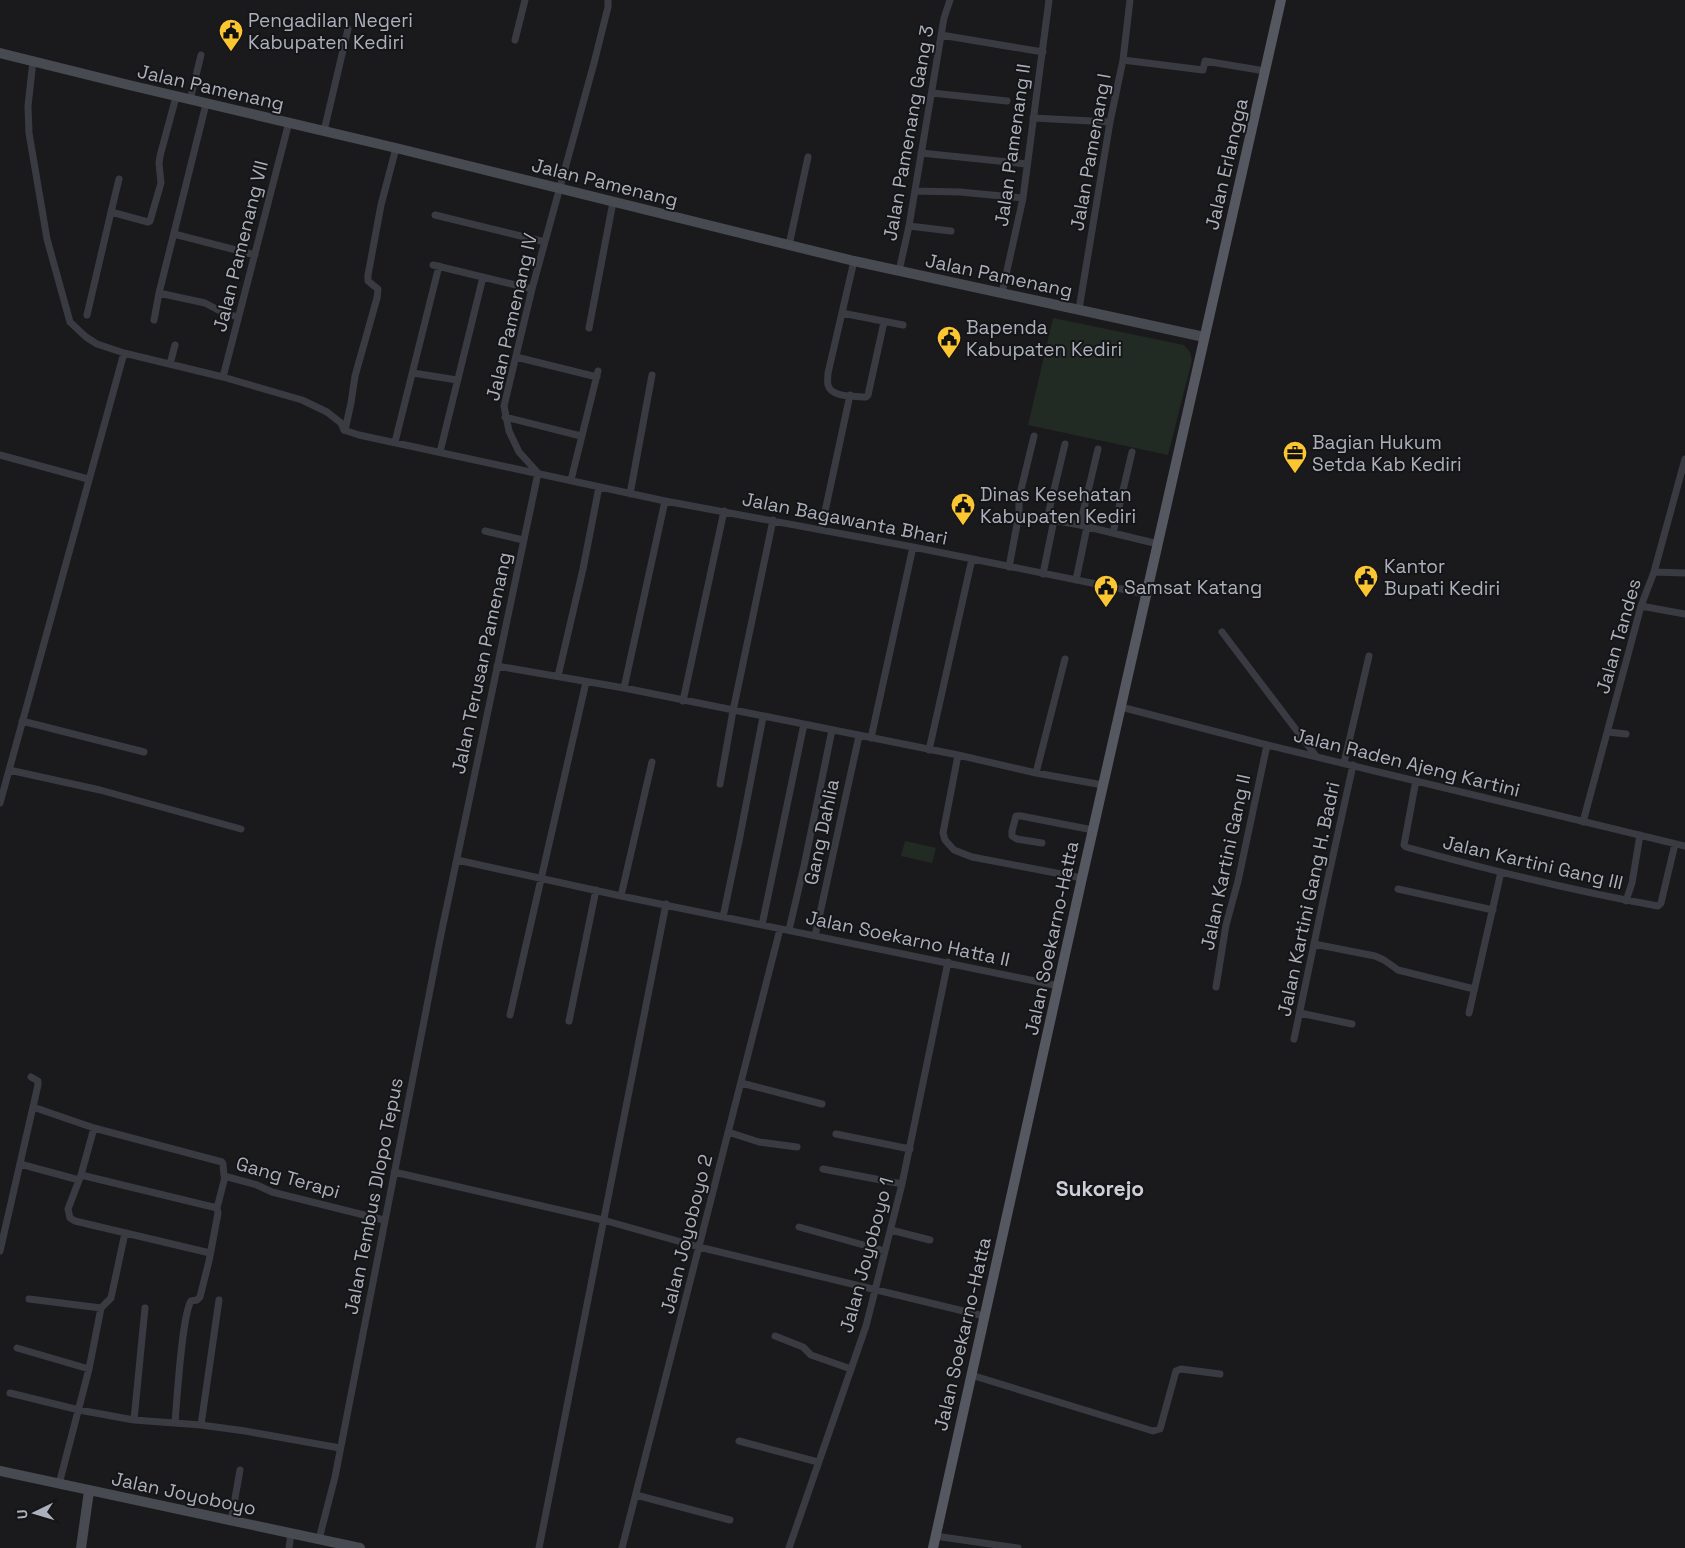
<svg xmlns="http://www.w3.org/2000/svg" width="1685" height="1548" viewBox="0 0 1685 1548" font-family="'Space Grotesk',sans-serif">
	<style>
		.green { fill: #212b23 }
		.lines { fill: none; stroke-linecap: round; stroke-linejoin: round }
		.street { stroke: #3a3b42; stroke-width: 7 }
		.secondary { stroke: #484a52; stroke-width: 10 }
		.primary { stroke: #565861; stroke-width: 10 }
		.labels { text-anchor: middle; stroke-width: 4; stroke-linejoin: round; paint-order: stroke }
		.poi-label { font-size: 19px; fill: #acb0bc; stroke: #151517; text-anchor: start }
		.street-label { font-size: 19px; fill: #acb0bc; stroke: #151517 }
		.quarter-label { font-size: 21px; font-weight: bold; fill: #cdcfd8; stroke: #151517 }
	</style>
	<rect width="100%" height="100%" fill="#1a1a1c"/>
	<path class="green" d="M1053,318L1184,345L1190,352L1192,360L1168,455L1028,425Z
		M905,841L936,848L932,863L901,856Z"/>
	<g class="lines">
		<path class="street" d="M941,35L1043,52
			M515,40L525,0
			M1123,60L1203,70L1205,61L1265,71
			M33,61L28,106L29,133L47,239L70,322L86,337L97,344L124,353L223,377L302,400L327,412L341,423L344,430
			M932,93L1007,101
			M190,100L201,55
			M1033,118L1110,122
			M324,131L348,29
			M921,153L1027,164
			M119,179L111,212L148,222L150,221L161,183L159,163L160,156L176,97
			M915,191L960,192L1023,198
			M435,215L545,242
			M909,226L951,231
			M174,234L255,255
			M789,245L808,157
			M854,261L828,373C828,377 827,382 828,385C831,398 856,396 866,397L868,395L884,322
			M433,265L532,289
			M899,271L909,226L944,18L950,0
			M159,293L205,303L224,313L238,317
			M1002,293L1023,198L1049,0
			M1079,309L1110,122L1123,60L1130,0
			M842,313L903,325
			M87,315L111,212
			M154,320L159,293L206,104
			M589,328L613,202
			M516,357L597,377
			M170,364L175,345
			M413,373L457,380
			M223,377L289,122
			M505,417L581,436
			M344,430L359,435L665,501L913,547L1146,594
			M345,430L351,403L355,376L377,298L378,289L368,281V275L381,205L396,148
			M395,442L439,266
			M440,452L483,277
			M0,455L88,479
			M538,473L519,452L509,431L504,406L532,289L594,63L608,7V0
			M571,480L598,371
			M630,494L652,375
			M1019,514L1080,525L1158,544
			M1047,519L1065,444
			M1080,525L1098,449
			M821,530L850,395
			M485,531L523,540
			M1113,533L1132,452
			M1009,567L1019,514V498L1034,436
			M1654,572L1685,573
			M1043,574L1054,520
			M1076,580L1087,527
			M1641,606L1685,614
			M1222,632L1316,756
			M497,666L624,688L958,755L1036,773L1103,785
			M558,676L583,569L599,487
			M624,688L665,501
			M683,701L724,511
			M1121,707L1267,745L1685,846
			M22,721L144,752
			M1608,732L1626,734
			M871,738L913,547
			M929,750L972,559
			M958,755L943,833L945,840L954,850L972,857L1082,878
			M1344,763L1369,656
			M9,770L100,790L241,829
			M1036,773L1065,659
			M1416,780L1404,845L1406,847C1489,870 1573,891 1658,906L1661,903L1675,844
			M720,784L733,711L773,520
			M0,803L124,353
			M1583,822L1641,606L1654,572L1685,459
			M1042,843L1017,839L1012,836V831L1016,816H1021L1093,830
			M457,860L621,896L1059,986
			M1398,889L1493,910
			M621,896L652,762
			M1626,901L1632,883L1640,835
			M723,917L739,841L763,717
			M762,925L804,724
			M789,930L804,866L832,730
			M815,936L859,736
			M1314,944L1375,956L1384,960L1398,970L1474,989
			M1216,987L1226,925L1238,881L1267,745
			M1300,1013L1352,1024
			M1469,1013L1501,872
			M510,1015L586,682
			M569,1021L596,890
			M1294,1039L1323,901L1353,765
			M741,1083L822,1104
			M33,1107L94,1128L222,1162L223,1164L224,1176L257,1185L272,1192L384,1220
			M94,1128L81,1175L68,1209L70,1218L75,1221L210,1253
			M728,1132L759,1142L797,1147
			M836,1134L910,1149
			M20,1164L79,1180
			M823,1169L902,1184
			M394,1172L603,1220L699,1247L984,1316
			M81,1175L217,1208L218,1213L209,1261L200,1297L197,1300L191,1301C182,1315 177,1400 175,1422
			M217,1208L225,1177
			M799,1227L885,1251
			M891,1230L930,1240
			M0,1251L38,1085V1081L31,1077
			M29,1299L101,1308
			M775,1336L803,1347L811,1355L851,1369
			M17,1348L89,1369
			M971,1375L1153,1431L1160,1429L1176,1371L1181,1369L1220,1374
			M10,1393L79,1410L134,1420L201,1425L245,1431L340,1448
			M134,1420L145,1308
			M201,1425L219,1300
			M739,1441L818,1462
			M59,1484L89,1369L101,1308L111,1298L125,1233
			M636,1495L730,1520
			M231,1521L240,1470
			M935,1536L1018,1548
			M319,1539L335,1477L440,939L538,473
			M289,1548L291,1533
			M539,1548L666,904
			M622,1548L780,929
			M789,1548L866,1326L902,1184L948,962"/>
		<path class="secondary" d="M0,53L129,85L396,148L854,261L1204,337
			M0,1471L360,1548
			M81,1548L89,1491"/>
		<path class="primary" d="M933,1548L1082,878L1281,0"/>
	</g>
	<defs>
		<symbol id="civic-pin" viewBox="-11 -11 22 30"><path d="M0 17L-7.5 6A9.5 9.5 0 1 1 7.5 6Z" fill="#fcc632" stroke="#151517"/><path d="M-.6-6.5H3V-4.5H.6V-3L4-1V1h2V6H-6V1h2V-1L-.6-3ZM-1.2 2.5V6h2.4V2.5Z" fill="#111"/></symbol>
		<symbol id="office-pin" viewBox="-11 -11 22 30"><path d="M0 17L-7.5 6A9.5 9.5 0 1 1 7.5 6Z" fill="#fcc632" stroke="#151517"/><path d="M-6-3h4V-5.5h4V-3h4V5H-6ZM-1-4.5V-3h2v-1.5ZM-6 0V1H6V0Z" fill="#111"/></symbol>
	</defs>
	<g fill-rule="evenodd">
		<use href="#civic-pin" x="217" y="17" width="28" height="38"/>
		<use href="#civic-pin" x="935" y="324" width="28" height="38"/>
		<use href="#office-pin" x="1281" y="439" width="28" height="38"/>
		<use href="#civic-pin" x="949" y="491" width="28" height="38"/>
		<use href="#civic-pin" x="1352" y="563" width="28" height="38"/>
		<use href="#civic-pin" x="1092" y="573" width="28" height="38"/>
	</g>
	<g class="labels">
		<g class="poi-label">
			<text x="248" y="27">Pengadilan Negeri<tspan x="248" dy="22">Kabupaten Kediri</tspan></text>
			<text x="966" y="334">Bapenda<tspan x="966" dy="22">Kabupaten Kediri</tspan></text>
			<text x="1312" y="449">Bagian Hukum<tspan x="1312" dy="22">Setda Kab Kediri</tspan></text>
			<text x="980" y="501">Dinas Kesehatan<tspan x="980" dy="22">Kabupaten Kediri</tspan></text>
			<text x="1384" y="573">Kantor<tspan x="1384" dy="22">Bupati Kediri</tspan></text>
			<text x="1124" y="594">Samsat Katang</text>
		</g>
		<g class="street-label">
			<text transform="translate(211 87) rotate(13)" y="7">Jalan Pamenang</text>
			<text transform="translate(908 133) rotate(-80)" y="7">Jalan Pamenang Gang 3</text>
			<text transform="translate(1012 145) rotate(-82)" y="7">Jalan Pamenang II</text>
			<text transform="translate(1090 152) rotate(-80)" y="7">Jalan Pamenang I</text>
			<text transform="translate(1226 164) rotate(-77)" y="7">Jalan Erlangga</text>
			<text transform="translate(605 182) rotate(14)" y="7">Jalan Pamenang</text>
			<text transform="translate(240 246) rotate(-76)" y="7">Jalan Pamenang VII</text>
			<text transform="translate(999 275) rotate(12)" y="7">Jalan Pamenang</text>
			<text transform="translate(511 317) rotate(-77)" y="7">Jalan Pamenang IV</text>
			<text transform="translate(845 518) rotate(11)" y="7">Jalan Bagawanta Bhari</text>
			<text transform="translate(1618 636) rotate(-74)" y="7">Jalan Tandes</text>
			<text transform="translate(481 663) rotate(-78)" y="7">Jalan Terusan Pamenang</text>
			<text transform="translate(1407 762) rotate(14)" y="7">Jalan Raden Ajeng Kartini</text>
			<text transform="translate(821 832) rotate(-78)" y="7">Gang Dahlia</text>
			<text transform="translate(1225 862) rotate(-78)" y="7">Jalan Kartini Gang II</text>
			<text transform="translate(1533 862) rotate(13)" y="7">Jalan Kartini Gang III</text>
			<text transform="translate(1308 899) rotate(-78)" y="7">Jalan Kartini Gang H. Badri</text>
			<text transform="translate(908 938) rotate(12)" y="7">Jalan Soekarno Hatta II</text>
			<text transform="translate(1051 938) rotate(-78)" y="7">Jalan Soekarno-Hatta</text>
			<text transform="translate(288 1177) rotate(16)" y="7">Gang Terapi</text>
			<text transform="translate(373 1196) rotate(-79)" y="7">Jalan Tembus Dlopo Tepus</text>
			<text transform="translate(686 1234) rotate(-76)" y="7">Jalan Joyoboyo 2</text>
			<text transform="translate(866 1255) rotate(-75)" y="7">Jalan Joyoboyo 1</text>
			<text transform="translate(962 1334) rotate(-77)" y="7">Jalan Soekarno-Hatta</text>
			<text transform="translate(184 1493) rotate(12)" y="7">Jalan Joyoboyo</text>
		</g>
		<g class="quarter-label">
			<text x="1100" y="1196">Sukorejo</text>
		</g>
	</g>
	<g transform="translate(35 1513) rotate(265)" stroke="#151517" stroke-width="4" paint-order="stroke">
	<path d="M0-4L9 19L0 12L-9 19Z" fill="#acb0bc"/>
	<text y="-8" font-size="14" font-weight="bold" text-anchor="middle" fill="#acb0bc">U</text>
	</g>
</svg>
